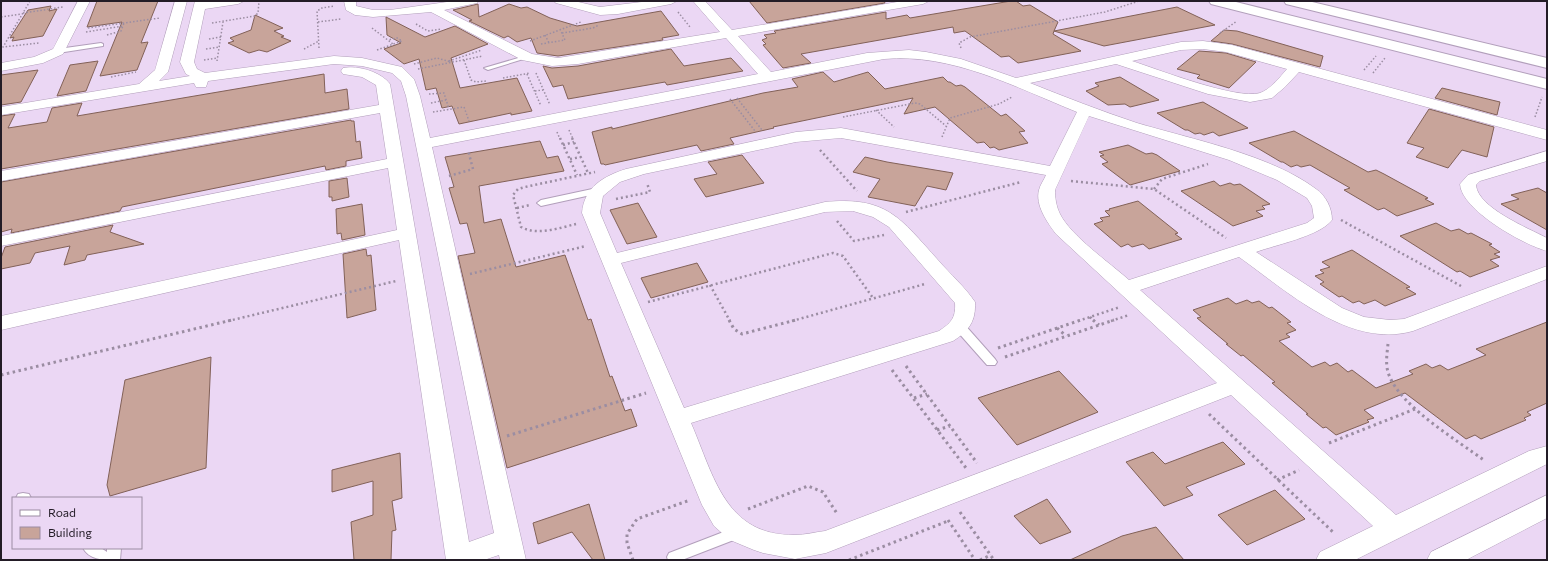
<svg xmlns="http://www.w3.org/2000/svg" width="1548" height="561" viewBox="0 0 1548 561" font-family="Commissioner,sans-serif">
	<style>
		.building { fill: #c8a49a; stroke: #826158 }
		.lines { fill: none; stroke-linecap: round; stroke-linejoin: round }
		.lane-casing { stroke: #b29fbb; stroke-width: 2 }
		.street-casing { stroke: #b29fbb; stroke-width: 1 }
		.secondary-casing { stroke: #b29fbb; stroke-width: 2 }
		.path-far2 { stroke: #9b8da2; stroke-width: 1.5; stroke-dasharray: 1.5 2; stroke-linecap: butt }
		.path-far1 { stroke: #9b8da2; stroke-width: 2.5; stroke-dasharray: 2 3; stroke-linecap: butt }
		.path { stroke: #9b8da2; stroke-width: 3; stroke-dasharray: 2.5 3.5; stroke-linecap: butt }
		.lane { fill: #fff; fill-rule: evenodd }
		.street { fill: #fff; fill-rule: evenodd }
		.secondary { fill: #fff; fill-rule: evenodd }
	</style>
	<rect width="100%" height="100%" fill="#ebd7f4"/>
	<path class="building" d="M97,1H158L141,43L148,42L137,70L100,76L122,22L87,27Z
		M749,1H884L885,3L767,23Z
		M1011,1H1016L1023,6L1030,5L1058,22L1054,31L1177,7L1215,25L1104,46L1054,31L1053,34L1081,51L1018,63L1009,56L1001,57L965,31L954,33L953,27L801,54L811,63L783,68L763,45L766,44L762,40L767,38L764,35L776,33L774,31L886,12V19L907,15L910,18Z
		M478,4L479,17L509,4L521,8L527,7L550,18L577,26L661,11L679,35L662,38L663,40L558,56L537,53L531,38L517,42L508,36L504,38L469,21L472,20L453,10Z
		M51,6L49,11L57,9L43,36L12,41L14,37L10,38L28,10Z
		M255,15L283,28L274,31L284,36L281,37L291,41L267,52L259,50L249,53L228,43L234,41L230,38L251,30Z
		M386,17L425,37L455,26L488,44L451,58L460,88L517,78L532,111L511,115V113L459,124L452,106L442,108L436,88L426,90L419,59L404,64L384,49L401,43L387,35Z
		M1224,30L1237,31L1323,56L1320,67L1232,44L1211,41Z
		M671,49L684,66L731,58L743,71L667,85L665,82L568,99L563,85L553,87L543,66L552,68L578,66Z
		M1199,51L1226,53L1256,62L1229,88L1197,78L1200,75L1177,69Z
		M98,61L86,91L57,96L70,65Z
		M38,70L21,102L1,105V75Z
		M823,72L834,82L868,72L885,89L943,77L948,82H950L956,86L961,85L965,87L1001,116L1006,114L1025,131L1019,132L1028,143L999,150L994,147L990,148L984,142L977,143L935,107L904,114L913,98L773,127L774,128L730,138L734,144L701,151L697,145L605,165L604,164H601L592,132L612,127V129L763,93L798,87L792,79Z
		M324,74L325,93L347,89L349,109L1,169V116L15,114L8,128L47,122L52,108L82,103L77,116Z
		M1120,77L1125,80L1159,100L1130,107L1125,104L1108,105L1086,91L1099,86L1095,83Z
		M1442,88L1500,102L1497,115L1435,98Z
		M1203,102L1248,128L1219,136L1213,132L1204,135L1200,133L1195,134L1188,130H1185L1157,113Z
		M1429,109L1494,127L1487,157L1462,150L1448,168L1416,157L1424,148L1407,143Z
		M351,120V121H354L356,142L360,141L362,158L346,161V166L326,170L325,166L122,207L120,211L11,233L12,229L1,232V182Z
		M1294,131L1368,172L1376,170L1384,174L1428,198L1425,199L1434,204L1397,216L1384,208L1378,210L1344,190L1350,188L1310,165L1301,167L1297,165L1291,167L1283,162H1281L1249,143Z
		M540,141L547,158L558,156L564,171L479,186L484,223L501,219L516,267L565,255L588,320L591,319L610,377L612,376L625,411L631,409L637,426L507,468L458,256L475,253L467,223L460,224L449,188L454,187L445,157Z
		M1128,145L1146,154L1152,153L1157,155L1180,171L1130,185L1102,164L1108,162L1100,156L1104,155L1099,152Z
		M742,155L764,183L706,197L694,179L717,174L708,162Z
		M865,157L887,162L953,173L946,190L927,186L915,206L868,197L880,179L853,172Z
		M347,178L349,197L332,201V197H329V181Z
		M1214,181L1220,186L1230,183L1234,185L1240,184L1270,204L1262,206L1265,209L1256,211L1263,216L1233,226L1181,191Z
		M1538,188L1547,193V230L1501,204L1519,199L1511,195Z
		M1138,201L1178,233L1175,234L1182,239L1149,249L1143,244L1132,247L1128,244L1121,247L1094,224L1103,221L1100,218L1110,216L1105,211L1110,210L1109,209Z
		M638,203L657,237L627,244L610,210Z
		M362,204L365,235L342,240L341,233L337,234L336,209Z
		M1436,223L1451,231L1459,229L1468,234L1471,233L1492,244L1489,245L1500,252L1494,254L1500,257L1490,260L1499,266L1470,277L1460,271L1457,272L1400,236Z
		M113,225L110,232L144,244L87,255L85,260L64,265L70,246L35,253L30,263L1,269V258L5,247Z
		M366,249L367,256L371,255L376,310L347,318L343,254Z
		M1352,250L1410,287L1406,288L1416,294L1385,306L1375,300L1364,304L1359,301L1353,303L1342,296L1339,297L1320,284L1324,282L1315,276L1324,273L1320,270L1330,267L1322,262Z
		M697,263L708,282L651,298L641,278Z
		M1228,298L1236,304L1247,300L1252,303L1259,301L1269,308L1272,307L1291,322L1287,323L1296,330L1286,334L1290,337L1279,341L1312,367L1325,362L1330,366L1337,363L1348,372L1352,370L1376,388L1413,374L1409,371L1426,364L1432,368L1440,365L1448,370L1486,355L1476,349L1547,322V403L1527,412L1531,415L1524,418L1526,420L1481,439L1475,435L1466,439L1405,393L1364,410L1374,418L1367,420L1369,422L1336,435L1326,427L1323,428L1306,414H1308L1272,383L1275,382L1243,355L1241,356L1226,344H1228L1197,318L1201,317L1193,310Z
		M211,357L206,468L110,496L107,485L125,380Z
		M1059,371L1098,412L1017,445L978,398Z
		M1223,442L1245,464L1186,487L1193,495L1164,506L1126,462L1153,452L1165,464Z
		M400,453L402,498L392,501L396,530L392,531L391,560H354L351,522L373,515V481L332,492V470Z
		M1275,490L1305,519L1247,545L1218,515Z
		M1047,499L1071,532L1040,544L1014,516Z
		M589,504L605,560H593L572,532L538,544L533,523Z
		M1156,527L1184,560H1070L1122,536Z"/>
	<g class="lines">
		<defs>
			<path id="lane" d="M101,43L103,44V46L58,53L55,51L58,49Z
				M525,56L530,57L488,70L484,68Z
				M597,188L601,191L600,193L541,206L537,203L541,200Z
				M960,323L964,324L995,359L997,362L995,365H987L956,330L955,327L956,324Z
				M23,493L29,494L31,498H16L18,494Z
				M739,526L744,528L746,532L744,536L682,560H668L667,557L669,553Z
				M83,548H101L107,552V548H121L120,560C106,560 90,561 83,548Z"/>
			<path id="street" d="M78,1H90L63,54L43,63L1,71V63L34,57L53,49Z
				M175,1H187L168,72L159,81L190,76L186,74L180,62L195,1H244L238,4L205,9L194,62L197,69L205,73L334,56L362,58L402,67L414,79L420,96L430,138L758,74L726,38L578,64L552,66L522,60L431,12L373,17L355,15L346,10L344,1H356V6L373,10H390L454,1H479L477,3L444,10L532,54L558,58L720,32L693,1H705L732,30L903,1H929L923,4L738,36L771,72L867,53L909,50L926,52L961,59L1016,78L1181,42L1203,41L1232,45L1547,130V140L1299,72L1285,87L1272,98L1250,102L1208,94L1116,64L1030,83C1065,97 1101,111 1137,123C1191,139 1271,155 1316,189C1326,196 1332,208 1332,220C1320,236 1275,245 1256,252L1342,308L1364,317L1390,320L1404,319L1547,266V279L1413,331C1349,349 1287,291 1239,257L1140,290L1396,515L1529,451L1547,446V464L1355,560H1316L1320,552L1373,526L1231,395L826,553L795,559L763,553L754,550L730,540L714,526L702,505L582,213C584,187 604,176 626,169L796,132L841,128L1050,166L1077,112C1015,87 952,53 884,59L432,147L526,560H500L499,555L484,560H446L399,240L1,330V316L397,230L388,168L1,246V236L387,159L380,113L1,181V171L379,105L376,85L362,77L343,74L341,71L343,68C358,65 381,72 390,84L469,542L494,533L406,96L401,81L392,73L362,66L334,64L208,81L206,87H196L194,83L1,115V107L139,84L155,70ZM1203,49L1226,52L1287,69C1280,77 1271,89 1260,93C1236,100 1157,69 1132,61L1181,50ZM1089,116L1229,160L1277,180L1307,198L1312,206L1314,218L1307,223L1129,280C1110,263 1071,236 1060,214C1056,206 1055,198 1055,190ZM841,138L1046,175C1044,180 1040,185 1039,190C1035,205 1047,222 1056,234L1217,383L825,531C816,532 805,535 795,535C725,536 714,476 691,423L953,341C969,331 976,321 975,302C965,287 950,274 938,260C900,218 887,196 825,202L617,253L600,213L603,196L620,182L644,174L796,142ZM853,211L873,217L889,227L955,303C956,318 951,323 939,331L684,408L621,263L825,212Z
				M554,1H574L600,7L650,1H677L671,4L618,14L600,15L556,3Z
				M1547,151V161L1480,181L1476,185C1478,208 1528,228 1547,238V251C1524,245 1461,210 1460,184L1468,175Z
				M1547,495V518L1466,560H1427L1431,552Z"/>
			<path id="secondary" d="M1209,1H1232L1547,79V89L1211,4Z
				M1284,1H1308L1547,58V68L1286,4Z"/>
		</defs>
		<use href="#lane" class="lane-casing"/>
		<use href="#street" class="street-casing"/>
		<use href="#secondary" class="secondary-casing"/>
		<path class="path-far2" d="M30,1L3,47L39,43
			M678,12L690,27
			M23,13L63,7
			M1,17L22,14
			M318,22L341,19
			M212,23L255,16L258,13L259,1
			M416,24L428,31L441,29
			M88,28L160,18
			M372,28L393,44
			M86,32L123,26
			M562,33L593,28L597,26L596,24
			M1220,33L1237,21
			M107,35L121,31L124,23
			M545,35L549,43
			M209,39L221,37
			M530,41L581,22
			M541,44L565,40L560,29
			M319,48L317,11L322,8L335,6
			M961,48L959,43L970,37L1105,12L1139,1
			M206,49L219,47
			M304,49L319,41
			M377,50L402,41L397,38L388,40
			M204,60L218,58
			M464,60L471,80L476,82L486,81
			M217,61L223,22
			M449,61L482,50
			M414,64L437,58L451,62
			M418,69L483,56
			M1364,70L1376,56
			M536,73L550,105
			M1373,73L1385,58
			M527,74L541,106
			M111,77L136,72
			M503,78L530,73
			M535,91L543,90
			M429,94L444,93L449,109
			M737,98L762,130
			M730,99L755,131
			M431,103L446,100
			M876,110L894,127
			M433,112L464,107L469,121
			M843,117L915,103L920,104L946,126
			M1535,117L1542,97
			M569,130L573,139
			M557,132L560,139
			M942,137L950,118L999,104L1012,97"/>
		<path class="path-far1" d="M560,138L577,175
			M572,138L588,173
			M563,145L574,142
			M820,150L857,191
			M570,159L581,157
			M449,176L473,169L468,150
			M1071,181L1154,189L1226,238
			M1154,189L1162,179L1208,164
			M616,199L650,192L647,183
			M517,208L530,205
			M906,212L1021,182
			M1341,220L1461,286
			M837,221L854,241L884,235
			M576,224C559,228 537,236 521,227L513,195L518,189L525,187L595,172
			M470,274L586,246
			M710,285L730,321
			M648,302L833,253L843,256L873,298
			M1090,317L1094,321
			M228,321L396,281
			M792,321L925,284
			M1078,321L1120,307
			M1111,321L1129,315"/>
		<path class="path" d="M729,320L734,329L742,334L796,320
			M1093,320L1099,325
			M1057,328L1066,336
			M1388,344C1387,354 1385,365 1389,375C1401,407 1457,440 1485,461
			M998,348L1081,320
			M1005,357L1114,320
			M906,366L977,463
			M892,370L966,468
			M1,375L232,320
			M914,398L927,394
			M1209,414L1334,533
			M937,430L950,426
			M507,436L646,393
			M1329,443L1415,409
			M1277,480L1299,470
			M748,509L808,486L823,492L838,515
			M960,512L994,560
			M948,520L975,560
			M633,560L627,543V534L637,519L690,500
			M849,560L948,521
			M980,560L991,555"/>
		<use href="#lane" class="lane"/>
		<use href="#street" class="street"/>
		<use href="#secondary" class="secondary"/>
	</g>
	<rect width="1548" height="561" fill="none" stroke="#231c26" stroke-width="4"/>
	<rect x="12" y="497" width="130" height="52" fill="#ebd7f4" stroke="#9b8ca2"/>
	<rect x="20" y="510" width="20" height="6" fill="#ffffff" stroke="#9b8ca2"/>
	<text x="48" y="517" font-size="12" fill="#231c26">Road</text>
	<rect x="20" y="527" width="20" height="12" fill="#c8a49a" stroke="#9b8ca2"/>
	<text x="48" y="537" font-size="12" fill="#231c26">Building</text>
</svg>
